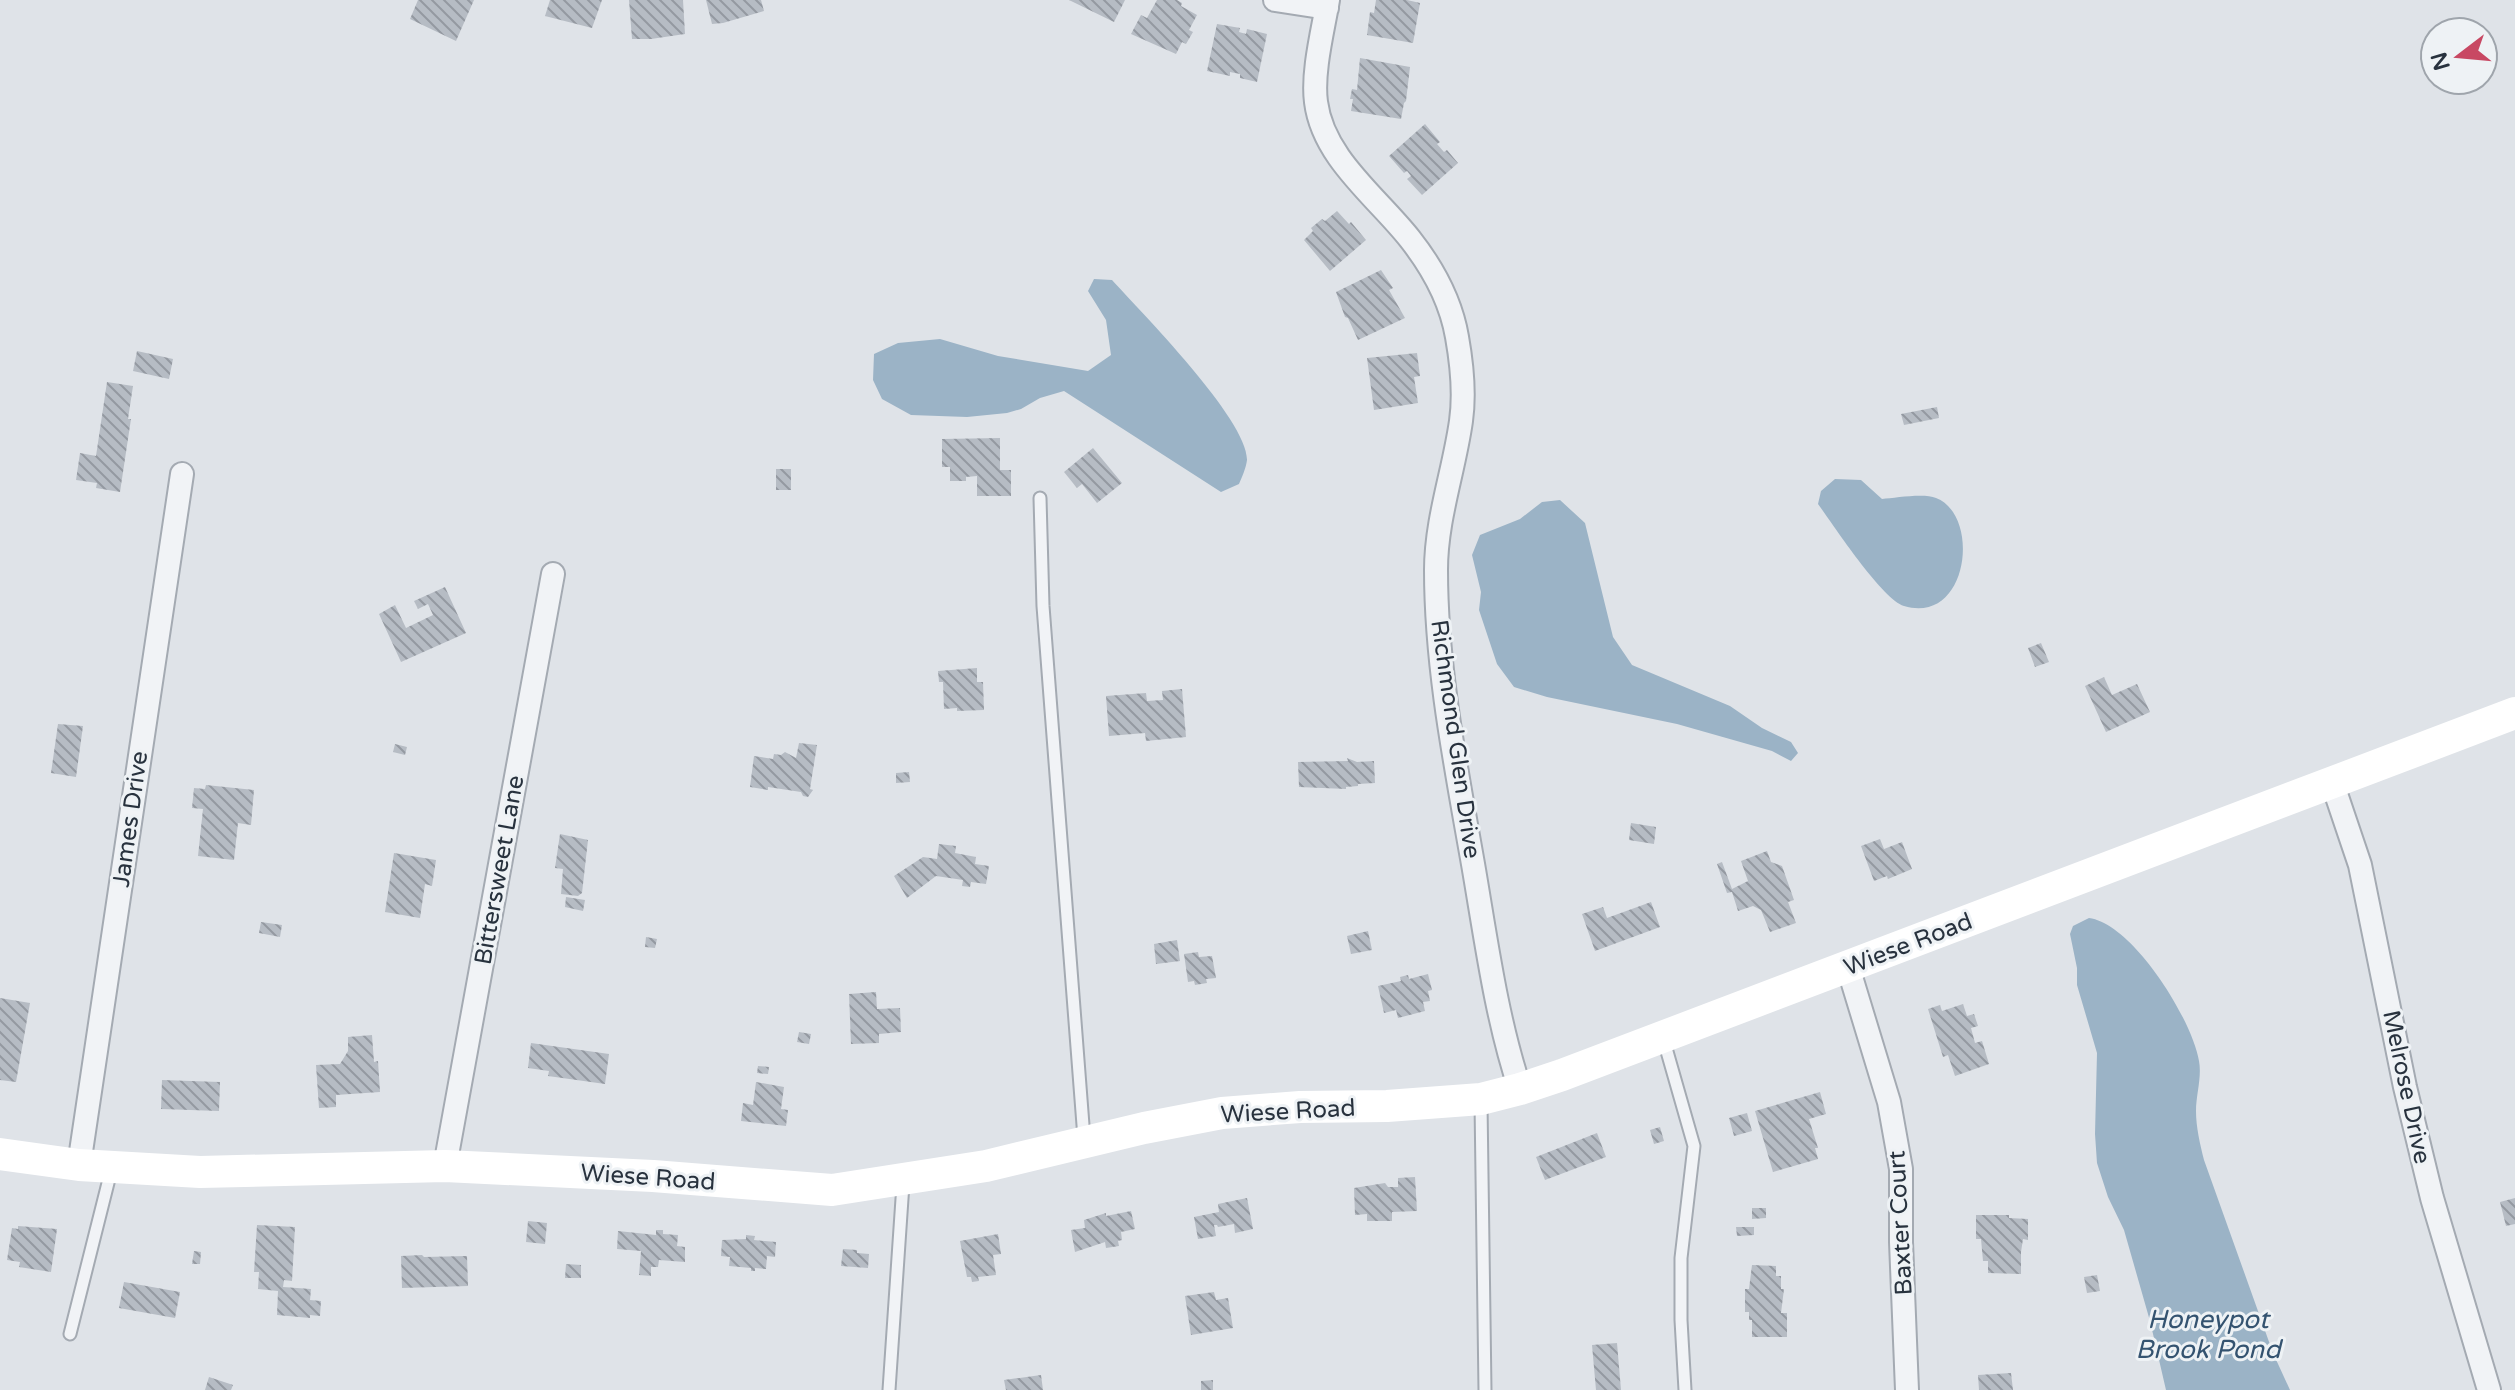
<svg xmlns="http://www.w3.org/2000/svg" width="2515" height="1390" viewBox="0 0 2515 1390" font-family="'Varela Round',sans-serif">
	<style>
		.water { fill: #9bb3c6 }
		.building { fill: url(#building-back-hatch) }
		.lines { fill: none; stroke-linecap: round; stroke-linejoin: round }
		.lane-casing { stroke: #a4aab2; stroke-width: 15 }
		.street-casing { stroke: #a4aab2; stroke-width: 26 }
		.lane { stroke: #f1f3f6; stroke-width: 11 }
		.street { stroke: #f1f3f6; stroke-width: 22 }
		.secondary { stroke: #fff; stroke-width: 32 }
		.labels { text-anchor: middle; stroke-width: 6; stroke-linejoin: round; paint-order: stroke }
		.street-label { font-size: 24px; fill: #28323e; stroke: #eef2f5 }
		.water-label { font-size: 26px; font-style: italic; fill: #345370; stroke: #eef2f5 }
	</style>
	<defs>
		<pattern id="building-back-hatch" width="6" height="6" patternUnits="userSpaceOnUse" patternTransform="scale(2)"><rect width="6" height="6" fill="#b6bcc4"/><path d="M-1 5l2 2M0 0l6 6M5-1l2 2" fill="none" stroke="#9499a1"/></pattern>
	</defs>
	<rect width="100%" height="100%" fill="#dfe3e8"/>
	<path class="water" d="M1094,279L1112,280C1141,312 1248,420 1247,460C1246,468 1242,477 1239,484L1221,492L1064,391L1040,398L1021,409L1007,413L967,417L911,415L882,399L873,380L874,354L898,343L940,339L998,356L1088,371L1111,355L1106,320L1088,291Z
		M1835,479L1861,480L1882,499C1895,498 1924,493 1936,498C1981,515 1969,625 1904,606C1882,599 1834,526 1818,504L1821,491Z
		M1560,500L1585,523L1613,637L1632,665L1730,706L1762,728L1791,742L1798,753L1791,761L1772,751L1677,724L1547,697L1514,687L1497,664L1479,610L1481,592L1472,555L1480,535L1520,519L1542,502Z
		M2089,918C2133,924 2192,1019 2199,1061C2202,1077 2196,1095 2196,1111C2196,1127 2200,1144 2204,1160L2273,1353L2290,1390H2166L2150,1321L2124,1230L2108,1197L2097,1163L2095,1134L2097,1053L2077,985V968L2070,934L2073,926Z"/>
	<path class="building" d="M418,0H474L456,41L410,19Z
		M550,0H602L592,28L545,16Z
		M629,0H683L685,34L651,39H632Z
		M706,0H761L764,11L723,23L712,24Z
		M1069,0H1125L1114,22Z
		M1157,0H1177L1182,3L1181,6L1197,15L1189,30L1193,32L1186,44L1182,42L1176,54L1131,34L1141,15L1147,18Z
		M1376,0H1407L1420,3L1413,43L1367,35L1370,12L1374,13Z
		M1217,24L1240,28L1239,32L1246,34L1247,29L1267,34L1257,82L1240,78V74L1230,72V76L1207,71Z
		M1360,58L1410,67L1406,101L1404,103L1401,119L1351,111L1353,99H1350L1352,89L1357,90Z
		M1425,124L1440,142L1437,144L1444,152L1447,150L1458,163L1422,195L1407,179L1411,176L1407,171L1404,173L1389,156Z
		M1337,211L1349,224L1351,222L1366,240L1330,271L1304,240L1313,231L1311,228L1322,219L1325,221Z
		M1381,270L1393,288L1389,290L1405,318L1358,340L1348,318L1345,317L1336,292Z
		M137,351L173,359L169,379L133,371Z
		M1417,353L1420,376L1414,377L1418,403L1374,410L1367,358Z
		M107,382L133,386L128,419H131L120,492L96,488L97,483L76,480L80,453L96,456Z
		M1937,407L1939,418L1904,425L1901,414Z
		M1000,438V470H1011V496H977V476L966,477V481H950V467H942V439Z
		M1093,448L1122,483L1097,503L1082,484L1077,488L1064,472Z
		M776,469H791V490H776Z
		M445,587L466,633L401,662L379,614L395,605L406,628L433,615L428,604L418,609L414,601Z
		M2041,643L2049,662L2035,667L2028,648Z
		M977,668V682H983L984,710L957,711V708L944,709L943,682H939L938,671Z
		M2104,677L2112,695L2137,684L2150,712L2106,732L2085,686Z
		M1182,689L1186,737L1146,741L1145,733L1109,736L1106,696L1146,693L1147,701L1163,700L1162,691Z
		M58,724L83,726L76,777L51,773Z
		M799,743L817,745L810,789L813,790L808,797L803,796L801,792L768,787V790L750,787L754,756L773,759L774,754L781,755L785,752L796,758Z
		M395,744L407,747L405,755L393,752Z
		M1347,758L1357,762L1374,761L1375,783L1358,784V786L1346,787V789L1299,787L1298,762L1348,761Z
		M909,772L910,782L896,783V773Z
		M206,785L254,790L251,825L238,823L234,860L198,856L203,809L192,808L194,788L205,789Z
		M1631,823L1656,827L1654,844L1629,840Z
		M560,834L588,840L582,893L578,896L561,894L563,869L555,868Z
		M1880,839L1884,849L1902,842L1912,869L1888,879L1887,876L1874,881L1861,846Z
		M939,844L956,846L955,853L976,857L975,864L989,866L986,884L971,882L970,887L962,886L963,880L936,876L907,898L894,876L923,857L937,859Z
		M1767,851L1771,862L1782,866L1794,900L1788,902L1796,923L1770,932L1761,910L1753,906L1738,911L1732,892L1727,893L1717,864L1722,862L1732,889L1748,881L1741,861Z
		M394,853L436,860L432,886L425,884L420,918L385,912Z
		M566,897L585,900L583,911L565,907Z
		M1651,902L1660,927L1595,951L1582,914L1603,907L1607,918Z
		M261,922L282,925L280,937L259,933Z
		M1368,931L1372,950L1351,954L1347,936Z
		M646,937L657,939L655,948L645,947Z
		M1177,940L1180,961L1156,964L1154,944Z
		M1198,952L1199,957L1212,956L1216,978L1206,979L1207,983L1195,985L1194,981L1188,982L1184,954Z
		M1428,974L1432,990L1428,991L1430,1001L1423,1002L1425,1011L1398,1018L1396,1010L1384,1013L1378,986L1401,981L1400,977L1408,975L1409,979Z
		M876,992L877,1009L900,1008L901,1032L879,1034V1043L851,1044L849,994Z
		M0,998L30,1003L16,1082L0,1080Z
		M1963,1004L1967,1016L1974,1014L1978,1026L1971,1028L1975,1043L1982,1041L1989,1064L1955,1076L1948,1055L1943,1057L1928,1009L1940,1005L1942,1011Z
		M799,1032L811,1034L809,1044L797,1042Z
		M372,1035L374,1062L378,1061L380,1092L336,1095V1107L319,1108L316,1065L340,1064L348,1051V1037Z
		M531,1043L609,1054L605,1084L548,1076L549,1071L528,1068Z
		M758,1066L769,1067L768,1074L757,1073Z
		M162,1080L220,1082L219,1111L161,1109Z
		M756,1082L784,1087L781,1109L788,1110L786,1126L741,1121L743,1103L753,1105Z
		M1820,1092L1826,1114L1809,1119L1818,1148H1815L1818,1159L1773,1172L1755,1111Z
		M1747,1113L1752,1131L1734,1136L1729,1118Z
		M1660,1127L1664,1141L1654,1144L1650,1130Z
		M1597,1133L1606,1157L1545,1180L1536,1157Z
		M1415,1177L1417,1211L1392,1212V1221H1367V1214L1355,1215L1354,1188L1385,1183L1388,1187H1398V1178Z
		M1247,1198L1253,1229L1235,1233L1234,1224L1218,1227L1217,1225H1214L1216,1236L1198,1239L1194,1217L1219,1212L1218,1204Z
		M2515,1198V1224L2506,1226L2500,1202Z
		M1752,1208H1766V1218L1752,1219Z
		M1131,1211L1135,1229L1121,1232L1122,1240L1118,1241L1119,1246L1106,1248L1105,1242L1075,1252L1071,1230L1085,1228L1084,1220L1106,1213V1216Z
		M1976,1215H2009V1218L2028,1219V1240L2023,1239L2021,1252V1274L1988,1273V1261H1983L1981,1239H1976Z
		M528,1221L547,1223L545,1244L526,1242Z
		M257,1225L295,1227L292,1281L284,1280L283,1287L311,1289L310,1300L321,1301L320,1316L310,1315V1318L277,1315L278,1291L258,1289L259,1272H254Z
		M18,1226L57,1229L51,1272L19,1267L20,1262L7,1260L12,1228L18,1229Z
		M1736,1227H1754V1235L1737,1236Z
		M656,1230H663V1234L678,1235L677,1246L685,1247V1262L659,1260L658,1267H651V1276L639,1275L641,1251L617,1249L618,1231L656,1235Z
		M998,1234L1001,1254L993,1255L996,1275L978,1277L979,1281L972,1282L971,1277H967L960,1241Z
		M746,1235L755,1236L754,1240L776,1242L775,1257L767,1256L766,1269L755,1268V1271H751V1268L729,1266L730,1257L721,1256L722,1240L746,1239Z
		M843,1249L857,1250V1253L869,1254L868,1268L841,1266Z
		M194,1251L201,1252L200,1264H192Z
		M422,1255L424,1257L467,1256L468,1286L402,1288L401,1256Z
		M566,1264L581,1265V1278H565Z
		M1752,1265L1776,1266V1276H1781V1289H1784L1781,1313H1787V1337H1752V1320H1749V1312H1745V1289H1749Z
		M2097,1275L2100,1291L2087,1293L2084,1277Z
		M124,1282L180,1292L175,1318L119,1308Z
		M1214,1292L1216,1300L1228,1298L1233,1328L1191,1335L1185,1296Z
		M1617,1343L1621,1390H1596L1592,1345Z
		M2011,1373L2013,1390H1979L1978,1375Z
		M1041,1375L1043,1390H1006L1004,1380Z
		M209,1377L233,1385L231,1390H205Z
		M1213,1380V1390H1201V1381Z"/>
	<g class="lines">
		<defs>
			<path id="lane" d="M1040,498L1043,606L1084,1138
				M1664,1041L1694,1146L1681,1258V1320L1685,1390
				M1481,1103L1485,1390
				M70,1334L111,1171
				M889,1390L903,1184"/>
			<path id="street" d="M1275,0L1327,8
				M1328,0C1323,30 1312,72 1316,102C1323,158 1377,197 1410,239C1432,267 1451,302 1457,337C1462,365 1465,393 1461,421C1454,471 1436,519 1436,570C1436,669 1456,767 1473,864C1486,939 1496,1017 1520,1089
				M2332,782L2360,865L2405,1087L2432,1198L2489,1390
				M1848,967L1889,1102L1901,1169V1242L1907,1390
				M79,1165L182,474
				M445,1166L553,574"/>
		</defs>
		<use href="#lane" class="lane-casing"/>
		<use href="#street" class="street-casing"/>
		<use href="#lane" class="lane"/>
		<use href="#street" class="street"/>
		<path class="secondary" d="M0,1154L79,1165L200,1172L445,1166L653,1176L832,1190L986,1166L1144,1128L1222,1113L1300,1107L1387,1106L1481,1099L1520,1089L1562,1075L2515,713"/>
	</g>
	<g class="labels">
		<g class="street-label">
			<text transform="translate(1456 739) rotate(82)" y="8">Richmond Glen Drive</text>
			<text transform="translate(130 819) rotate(-82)" y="8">James Drive</text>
			<text transform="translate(499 870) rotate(-80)" y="8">Bittersweet Lane</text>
			<text transform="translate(1908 944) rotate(-21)" y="8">Wiese Road</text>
			<text transform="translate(2407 1087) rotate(78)" y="8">Melrose Drive</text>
			<text transform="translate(1288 1111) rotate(-3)" y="8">Wiese Road</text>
			<text transform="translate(648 1177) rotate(4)" y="8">Wiese Road</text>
			<text transform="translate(1900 1223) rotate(-93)" y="8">Baxter Court</text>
		</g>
		<g class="water-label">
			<text x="2208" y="1328">Honeypot<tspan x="2208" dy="30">Brook Pond</tspan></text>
		</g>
	</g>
	<g transform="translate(2459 56) rotate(254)"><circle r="38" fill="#eef2f5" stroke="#9fa5ac" stroke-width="2"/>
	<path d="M0-6L14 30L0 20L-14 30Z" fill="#c84863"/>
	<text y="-12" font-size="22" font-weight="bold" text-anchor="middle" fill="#28323e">N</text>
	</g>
</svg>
